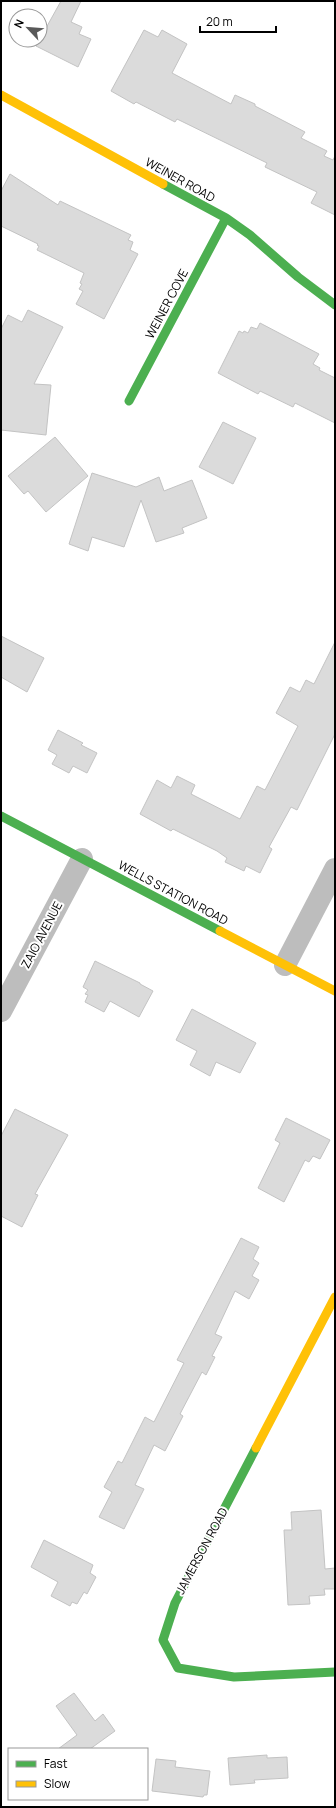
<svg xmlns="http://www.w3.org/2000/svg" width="336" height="1808" viewBox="0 0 336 1808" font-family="Manrope,sans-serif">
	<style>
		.building { fill: #dbdbdb; stroke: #c3c3c3 }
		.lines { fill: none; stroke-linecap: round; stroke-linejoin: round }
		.street { stroke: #bdbdbd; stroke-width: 22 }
		.fast { stroke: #4caf50; stroke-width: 9 }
		.slow { stroke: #ffc107; stroke-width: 9 }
		.labels { text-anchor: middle; stroke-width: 4; stroke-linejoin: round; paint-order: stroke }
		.street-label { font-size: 12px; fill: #000; stroke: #fff }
	</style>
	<rect width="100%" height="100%" fill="#fff"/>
	<path class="building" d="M61,1H81L71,22L82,27L79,34L91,39L78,67L36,46Z
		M144,30L158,37L162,30L187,44L172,73L231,104L235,95L255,104V106L305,132L301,138L327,151L324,156L333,160L335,156V215L311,203L317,192L265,167L267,163L177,119L175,122L136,102L134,104L111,91Z
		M10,174L58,205L60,201L131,235L128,240L133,242L130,250L138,254L104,319L76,304L83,291L79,289L82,284L80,283L84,273L37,250L39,246L37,245L38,244L1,226V191Z
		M28,310L63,327L34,384L51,385L46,435L1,430V329L8,315L22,322Z
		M260,323L319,354L313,364L320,368L319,370L335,378V423L295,403L293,407L260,391L258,394L218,373L239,331L243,333L244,331L248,333L251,327L257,329Z
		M223,422L256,438L233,484L199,467Z
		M55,437L88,476L46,512L28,491L24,494L8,476Z
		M92,473L136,487L159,477L164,491L192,480L207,518L182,528L184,533L156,542L141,500L124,547L92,537L88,551L69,544Z
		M1,636L44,658L27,692L1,677Z
		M335,642V734L297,810L291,807L269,847L272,849L260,873L246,866L244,871L225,862L227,858L217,851L173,829L171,831L140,814L157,780L171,788L177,776L195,785L191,794L240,819L257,786L265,790L298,726L276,713L290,687L300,692L306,680L314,684Z
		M58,730L83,743L81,745L97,753L87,773L73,766L69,773L52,764L57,755L48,750Z
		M95,961L140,983V984L153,991L139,1017L110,1001L104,1012L85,1002L88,995L85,994L88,990L83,987Z
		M192,1009L256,1043L240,1073L216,1062L210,1076L190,1065L197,1051L176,1040Z
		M15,1109L68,1135L35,1194L38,1195L22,1227L1,1216V1136Z
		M286,1118L330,1140L320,1159L313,1156L309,1162L305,1160L284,1202L258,1188L280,1143L275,1140Z
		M241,1238L259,1247L253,1259L259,1263L252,1276L259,1280L249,1299L235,1291L215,1334L222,1337L212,1356L215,1357L206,1375L202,1372L180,1414L183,1416L165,1451L154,1445L135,1485L144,1489L124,1529L99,1517L112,1492L104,1487L118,1461L122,1463L145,1417L154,1422L184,1363L177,1360Z
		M321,1510L325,1569L335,1568V1589H324L325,1595L309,1596L310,1604L288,1605L284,1530H292L291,1512Z
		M44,1540L93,1565L90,1573L96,1577L87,1594L84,1592L77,1604L72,1602L70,1606L51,1596L58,1582L31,1567Z
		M74,1693L95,1721L103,1714L115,1731L90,1749H58L77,1735L56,1706Z
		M267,1755V1758L287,1757L288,1778L254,1780L255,1783L230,1785L228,1758Z
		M156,1759L176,1761L175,1767L210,1771L207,1795H204L203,1797L152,1791Z"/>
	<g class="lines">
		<path class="street" d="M285,965L335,869
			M1,1011L82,859"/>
		<path class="fast" d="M163,184L226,218L250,235L298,277L335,305
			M129,401L226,218
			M1,816L220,931
			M256,1448L175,1603L163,1640L178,1668L234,1677L335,1672"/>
		<path class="slow" d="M1,95L163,184
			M220,931L335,991
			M256,1448L335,1297"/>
	</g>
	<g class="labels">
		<g class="street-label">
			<text transform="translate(180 180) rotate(29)" y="4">WEINER ROAD</text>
			<text transform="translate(167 304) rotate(-62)" y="4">WEINER COVE</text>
			<text transform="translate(173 893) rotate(28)" y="4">WELLS STATION ROAD</text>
			<text transform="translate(42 935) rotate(-62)" y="4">ZAIO AVENUE</text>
			<text transform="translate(202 1551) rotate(-62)" y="4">JAMERSON ROAD</text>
		</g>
	</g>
	<rect width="336" height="1808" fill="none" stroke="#000000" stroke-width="4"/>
	<rect x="8" y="1748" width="140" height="52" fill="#ffffff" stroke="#999999"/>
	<rect x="16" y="1761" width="20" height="6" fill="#4caf50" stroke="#999999"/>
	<text x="44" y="1768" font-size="12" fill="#000000">Fast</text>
	<rect x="16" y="1781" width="20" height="6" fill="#ffc107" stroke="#999999"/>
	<text x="44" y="1788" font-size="12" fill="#000000">Slow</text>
	<g transform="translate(28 28) rotate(296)"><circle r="19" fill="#ffffff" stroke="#999999"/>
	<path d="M0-3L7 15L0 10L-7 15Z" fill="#595959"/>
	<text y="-6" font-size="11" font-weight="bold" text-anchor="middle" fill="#000000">N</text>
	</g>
	<path d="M200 26v6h76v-6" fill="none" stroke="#000000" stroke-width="2"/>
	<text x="206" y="26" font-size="12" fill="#000000" stroke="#ffffff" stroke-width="3" paint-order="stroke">20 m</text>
</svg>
